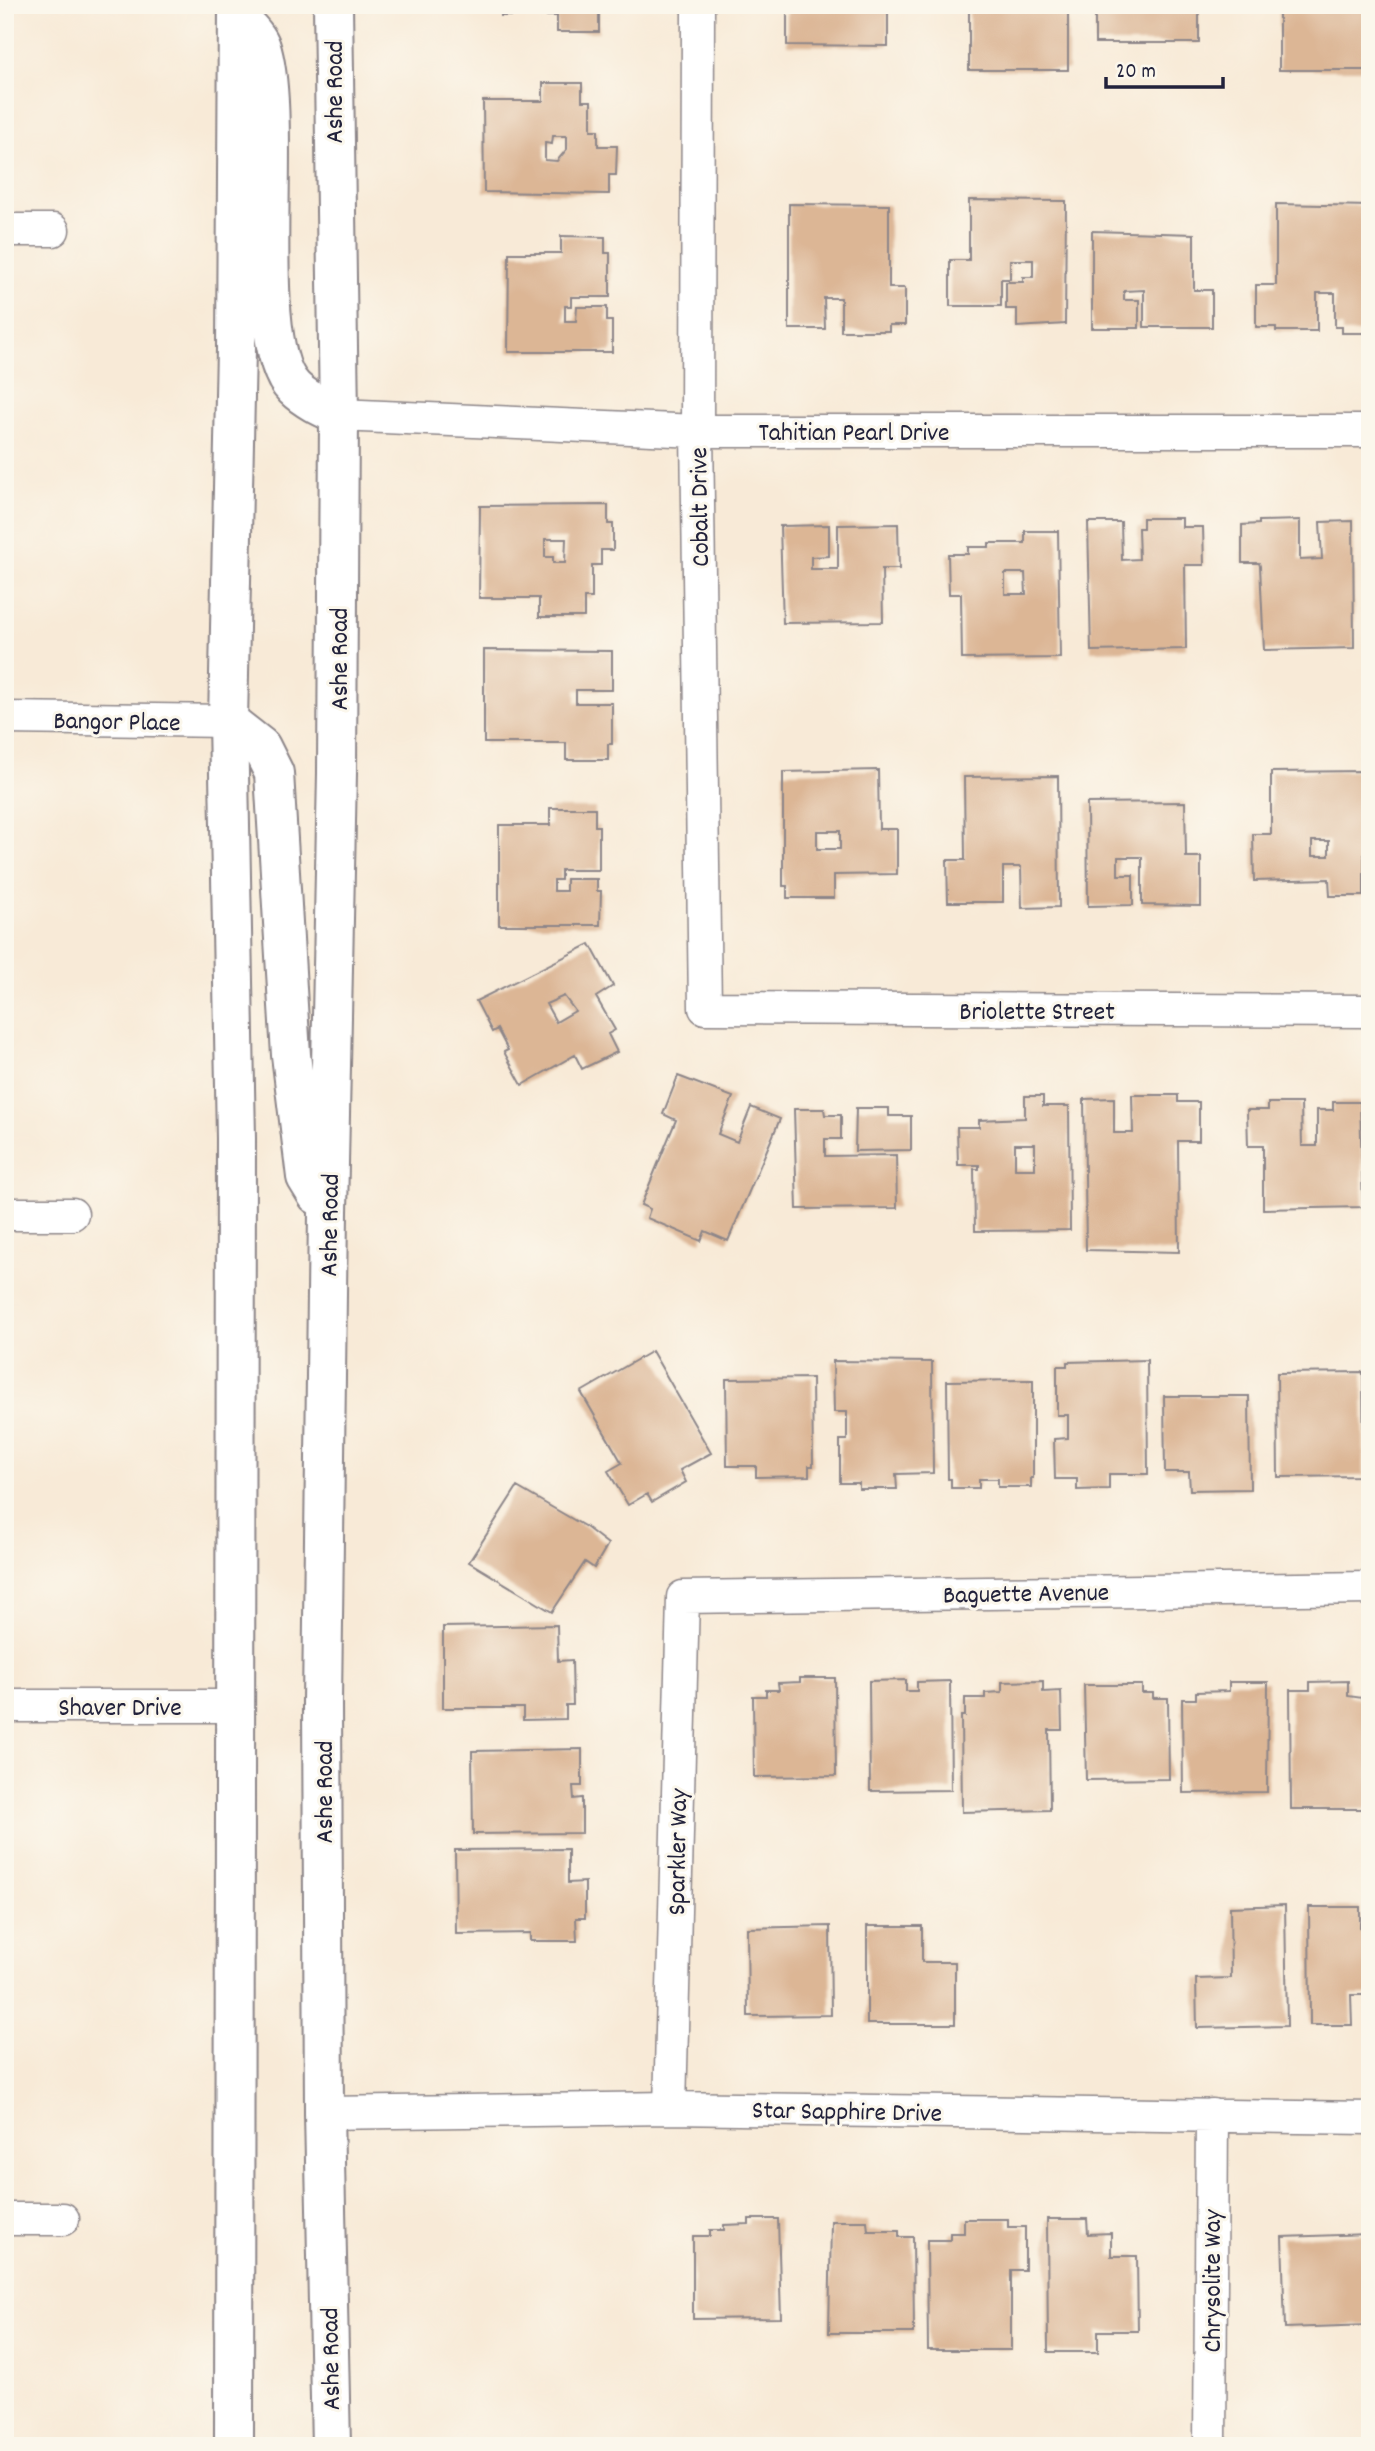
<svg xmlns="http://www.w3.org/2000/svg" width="1375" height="2451" viewBox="0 0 1375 2451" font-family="Dekko,sans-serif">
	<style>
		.building { fill: #dcb695; fill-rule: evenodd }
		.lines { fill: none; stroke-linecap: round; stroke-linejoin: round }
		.street-casing { stroke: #8d8689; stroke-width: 35 }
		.secondary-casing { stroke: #8d8689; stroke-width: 42 }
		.street { stroke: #fff; stroke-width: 32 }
		.secondary { stroke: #fff; stroke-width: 38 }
		.labels { text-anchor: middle; stroke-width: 6; stroke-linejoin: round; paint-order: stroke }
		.street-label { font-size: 26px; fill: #22223b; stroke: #fbf7ec }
	</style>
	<rect width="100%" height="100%" fill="#fbf7ec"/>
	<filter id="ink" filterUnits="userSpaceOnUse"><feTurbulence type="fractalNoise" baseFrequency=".0143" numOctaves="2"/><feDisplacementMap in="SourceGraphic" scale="14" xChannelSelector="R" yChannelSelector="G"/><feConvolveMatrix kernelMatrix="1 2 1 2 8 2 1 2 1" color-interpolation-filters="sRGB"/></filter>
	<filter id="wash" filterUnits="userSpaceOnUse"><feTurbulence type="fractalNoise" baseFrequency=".00686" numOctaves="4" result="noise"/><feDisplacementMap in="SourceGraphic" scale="28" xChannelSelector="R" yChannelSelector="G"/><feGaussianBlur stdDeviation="1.57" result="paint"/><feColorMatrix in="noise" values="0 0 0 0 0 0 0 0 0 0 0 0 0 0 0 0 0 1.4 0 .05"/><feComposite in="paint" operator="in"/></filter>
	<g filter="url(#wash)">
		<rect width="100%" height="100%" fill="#f8ead7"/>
		<g id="blocks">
			<path class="building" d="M501,5H599V32H557V16H501Z
				M787,5H888V46L787,45Z
				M969,5H1068V70H969Z
				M1095,5H1199V43H1095Z
				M1261,5H1321V9L1370,5V70H1279V9H1261Z
				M543,83H582V101H591V130H598V146H617L616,175H609V194L484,192L483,101H543ZM553,136H567V149L557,161L545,160V143L552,144Z
				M969,200L1066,201L1065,324L1017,327V309H1006V282H1023V277H1033V260H1010V279H1001V306H950V260H969Z
				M789,204L889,205V288H905V325H889V331H841V298H824L825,329H789Z
				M1276,204L1370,206V333H1342V327H1335V293H1317V331H1276V327H1256V285H1276Z
				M1092,231L1194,234V290H1212V327H1144V290L1124,291V300H1139V328H1092Z
				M561,236L605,237V253H610V297H571V306H565V321H576L577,307H607V321H612V352H508L509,253H561Z
				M608,505V524H613V550H601V565H592V598H584V617H539V598H479L480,506ZM545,539H566L565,563H553V557H545Z
				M1143,518H1182V527H1203L1204,565H1185L1186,649L1091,651L1088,522H1121L1122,560L1139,559L1138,528H1143Z
				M1300,520V560L1322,559L1320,522L1353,521L1354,648L1264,650L1260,566L1259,563H1242V525L1259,524V521Z
				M898,524L899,569H882L883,622L783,623L780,526L829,525V556L811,557V569H838V525Z
				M1025,531H1058L1060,658L962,659L961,594H949L948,554H968V547H989V543H1025ZM1005,573H1025L1026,594H1005Z
				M484,650L612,651V690H576V703H612V744H608V760H566V743H484Z
				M878,770L879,829H897V874L834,875V898H787V886H783V772ZM817,831H840V849H817Z
				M1364,771V896H1330L1329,879L1254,881L1253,834H1271V772ZM1312,841H1329V856H1312Z
				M1058,776L1059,907L1022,908L1021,867H1003V902H948L947,860H965L964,777Z
				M1185,802L1186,857H1201V906L1142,905V857H1118V875H1133V905L1088,906L1087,803Z
				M550,808H595V826H599V870H561V880H554V891H566V879H597V891H601L600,925H499V825H550Z
				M590,944L613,986L596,997L615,1030L608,1034L617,1052L582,1069L575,1055L522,1085L504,1052L508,1050L497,1029L492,1032L476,1001ZM564,996L575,1011L556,1022L546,1004Z
				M678,1076L733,1097L718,1134L737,1142L751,1107L780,1119L728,1241L705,1231L701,1241L647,1218L650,1209L641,1205L676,1120L663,1114Z
				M1132,1095H1178V1102H1199V1141H1178L1179,1252L1086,1250L1084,1099L1114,1098V1133H1133Z
				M1025,1096H1043V1106H1069L1070,1230L975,1231L974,1169H979V1165H958L957,1127H979V1120L1025,1118ZM1015,1144H1035V1169H1015Z
				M1333,1102H1360L1363,1207L1263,1209V1146H1248L1247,1110H1268V1103H1301L1302,1146H1317V1110H1333Z
				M856,1108H889V1116H911V1150L855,1151Z
				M794,1109H824L825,1115H841V1139H825V1156L896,1155L897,1208L797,1209Z
				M652,1351L711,1453L680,1470L686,1482L652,1502L647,1494L628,1505L608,1471L622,1463L581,1392Z
				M1147,1360L1148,1474H1109V1489L1077,1490V1479H1055L1054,1439L1068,1438V1415H1057V1366H1067V1362Z
				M833,1361L932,1362L933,1473L896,1474L897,1489H859V1483H840V1440H847V1412H834Z
				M1363,1372L1364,1476L1278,1477L1277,1373Z
				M812,1378L813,1466H809V1476L756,1477V1466H727L726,1379Z
				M1033,1380V1478H1031V1487H998V1479H979V1488H951V1479H948L947,1381Z
				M1164,1396H1249L1250,1489L1190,1490L1189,1472H1165Z
				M517,1487L586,1527L608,1544L594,1568L585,1562L552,1612L469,1562Z
				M557,1625L558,1661L572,1660L573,1705H566V1719L523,1720V1708H443V1627Z
				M800,1678H835L836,1776L754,1777L753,1696H766V1690H779L778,1683L800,1682Z
				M906,1680V1691H917V1682L950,1681L951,1790L870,1791L869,1681Z
				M1043,1681V1692L1061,1691L1062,1730H1049L1050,1810L962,1812L961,1716H965V1698H985V1693L1002,1692V1682Z
				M1348,1681V1696L1370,1699V1809H1291L1290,1690H1310V1682Z
				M1229,1682H1268L1267,1792L1183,1793L1182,1699H1196V1692L1229,1691Z
				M1084,1685H1142V1693H1153V1698H1168L1169,1779L1086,1780Z
				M582,1749V1786H573L574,1799L582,1798V1833L473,1834L472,1751Z
				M568,1849V1883L585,1882V1918H576L577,1941H530V1933L456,1934L455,1850Z
				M1285,1905L1287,2026L1197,2028L1196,1979L1231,1978L1230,1907Z
				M1309,1907H1360V1928H1370V1995H1351L1352,2025H1310Z
				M830,1926L831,2015L748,2016L747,1928Z
				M867,1926H922V1962H955V2024H867Z
				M749,2219H778L781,2318L693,2319V2236H710V2230H724V2225L749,2224Z
				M964,2219H1008V2227H1025V2270H1011V2350H928L927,2240H950V2233H964Z
				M1047,2219H1087L1088,2234L1111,2233V2256H1137L1138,2331H1098V2352H1048Z
				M831,2221H867L868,2231H899V2237H913L914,2333H829Z
				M1369,2234L1370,2325L1285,2328L1282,2237Z"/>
		</g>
	</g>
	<g filter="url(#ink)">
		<use href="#blocks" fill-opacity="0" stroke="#8d8689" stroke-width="2"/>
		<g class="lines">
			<defs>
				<path id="street" d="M698,5L697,431L705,1008L1370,1011
					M5,230H53
					M339,415L697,431H1370
					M5,718L228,721
					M5,1214H72
					M5,1706H235
					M670,2108L683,1597L1370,1588
					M324,2113L670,2108L1370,2118
					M5,2219H63
					M1210,2446L1212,2115"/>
				<path id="secondary" d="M239,18C246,26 258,37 261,47C285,121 248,343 294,388C306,400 324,408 339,415
					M228,721L261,747L274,773L291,1055L306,1177L317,1195
					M234,2446L236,1138L228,721L236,349L238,5
					M331,2446L324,2113L322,1703L328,1212L337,773L339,415L333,5"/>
			</defs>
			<use href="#street" class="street-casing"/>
			<use href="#secondary" class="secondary-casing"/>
			<use href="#street" class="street"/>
			<use href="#secondary" class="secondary"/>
		</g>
	</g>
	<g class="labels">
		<g class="street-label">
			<text transform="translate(333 92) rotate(-90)" y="9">Ashe Road</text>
			<text x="854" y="440">Tahitian Pearl Drive</text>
			<text transform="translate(698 507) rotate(-91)" y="9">Cobalt Drive</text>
			<text transform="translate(338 659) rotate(-90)" y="9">Ashe Road</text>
			<text transform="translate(117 720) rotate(1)" y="9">Bangor Place</text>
			<text x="1037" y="1019">Briolette Street</text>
			<text transform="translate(328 1225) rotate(-89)" y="9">Ashe Road</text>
			<text transform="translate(1026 1592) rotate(-1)" y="9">Baguette Avenue</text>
			<text x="120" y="1715">Shaver Drive</text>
			<text transform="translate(323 1792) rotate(-90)" y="9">Ashe Road</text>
			<text transform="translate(676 1852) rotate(-89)" y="9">Sparkler Way</text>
			<text transform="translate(847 2110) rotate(1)" y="9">Star Sapphire Drive</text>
			<text transform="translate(1211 2281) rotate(-90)" y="9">Chrysolite Way</text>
			<text transform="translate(329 2359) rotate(-91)" y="9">Ashe Road</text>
		</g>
	</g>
	<rect width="1375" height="2451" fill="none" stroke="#fbf7ec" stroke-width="28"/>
	<path d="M1106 77v10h117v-10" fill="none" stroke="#22223b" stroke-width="3.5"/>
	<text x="1116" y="77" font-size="21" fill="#22223b" stroke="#fbf7ec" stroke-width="5" paint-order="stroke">20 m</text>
</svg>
